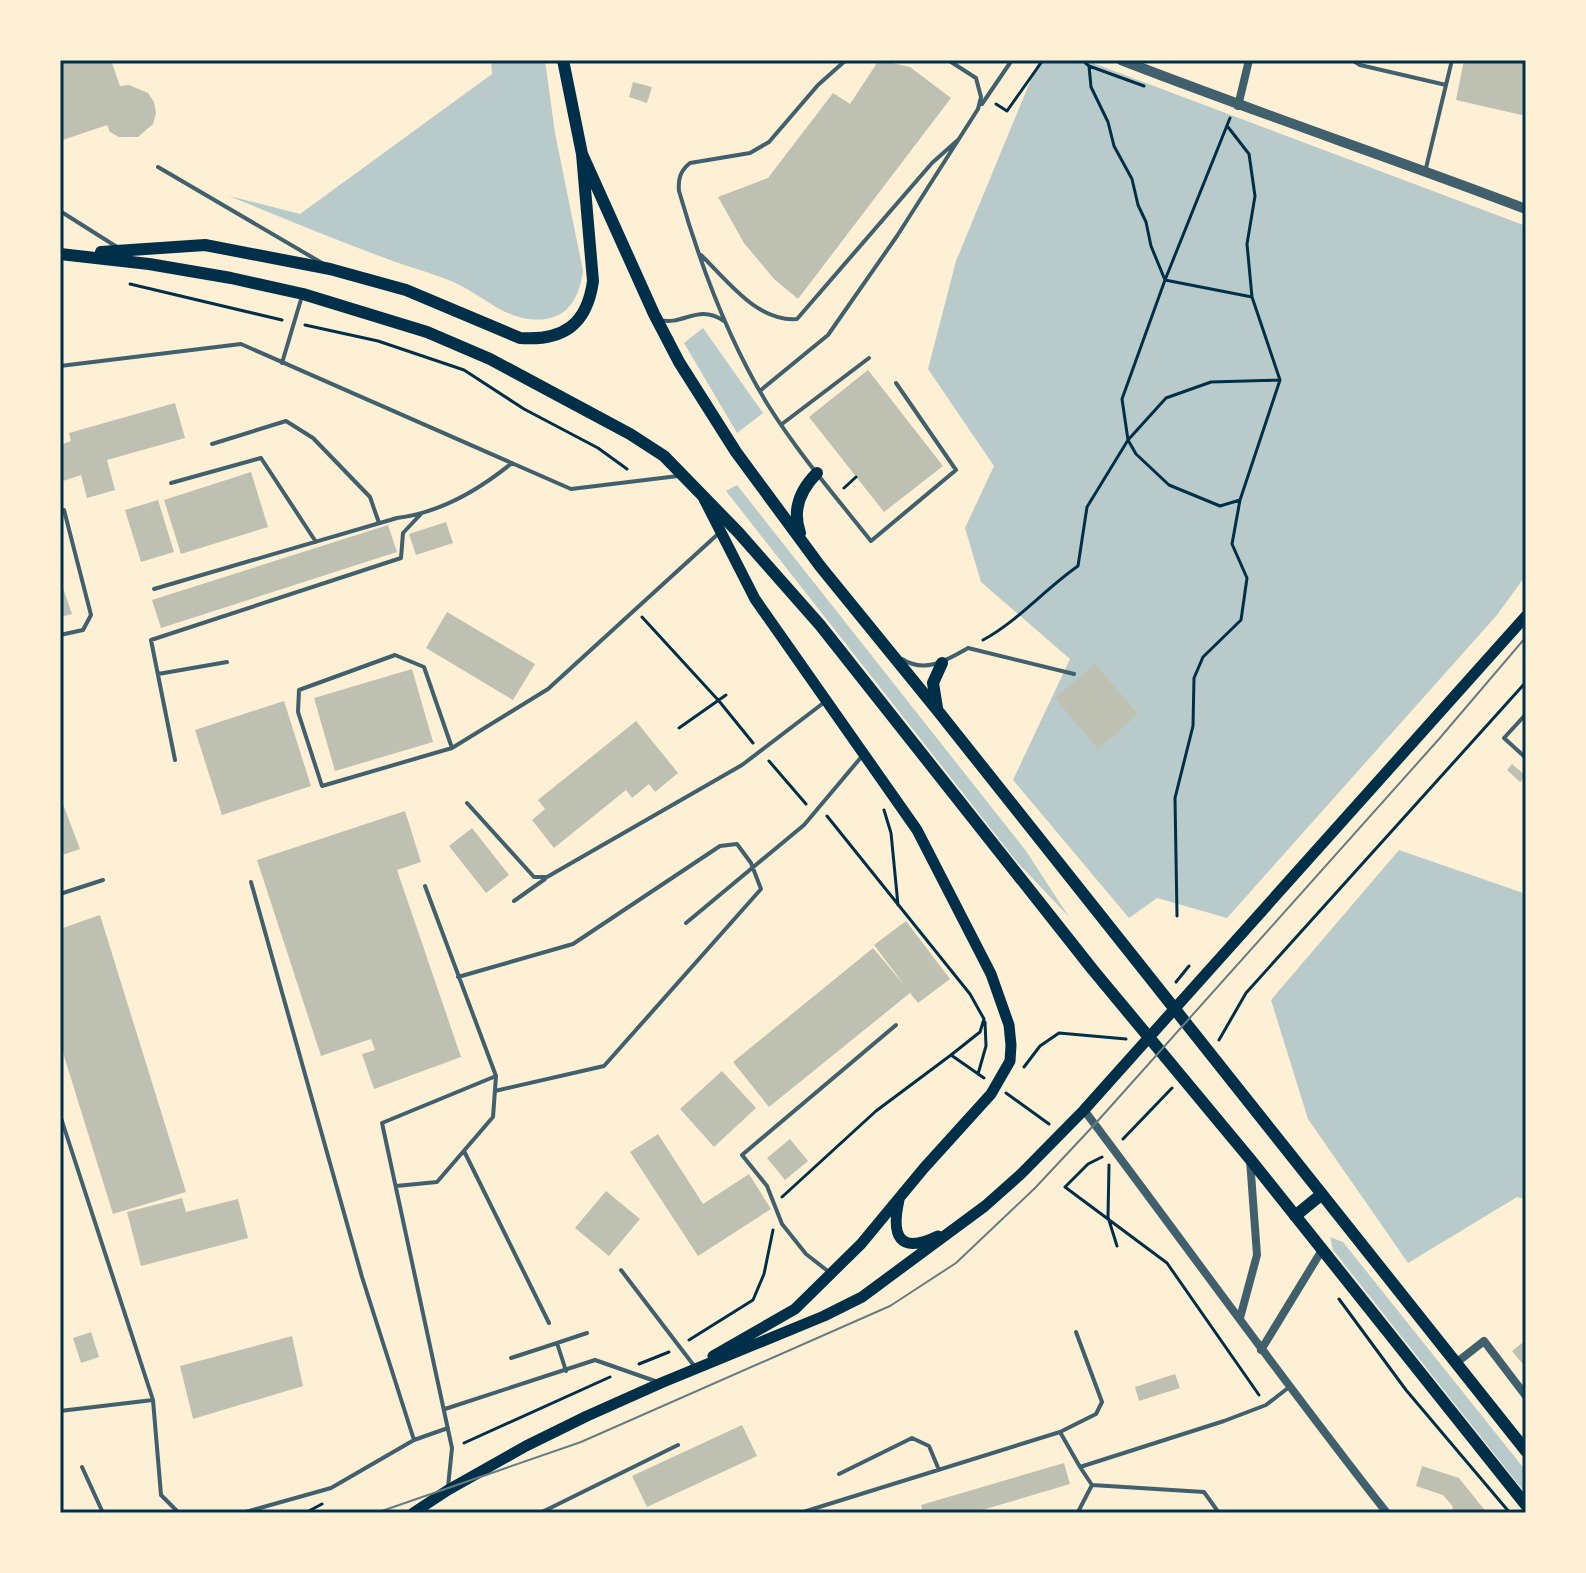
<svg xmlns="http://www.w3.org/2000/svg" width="1586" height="1573" viewBox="0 0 1586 1573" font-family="Arial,sans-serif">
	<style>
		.green { fill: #b9caca }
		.building { fill: #bec0b2 }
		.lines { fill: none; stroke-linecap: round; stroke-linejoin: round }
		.path { stroke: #003049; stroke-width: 3 }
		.service { stroke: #3f606c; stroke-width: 4 }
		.minor { stroke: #3f606c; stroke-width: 8 }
		.tertiary { stroke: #3f606c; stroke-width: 10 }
		.secondary { stroke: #003049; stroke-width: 11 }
		.primary { stroke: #003049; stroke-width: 12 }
		.tram { stroke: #657d81; stroke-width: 2 }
		.neatline { fill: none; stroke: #003049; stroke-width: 3 }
	</style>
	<rect width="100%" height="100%" fill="#fdf0d5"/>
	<path class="green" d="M491,60H545L555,133L583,271C580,293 571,316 545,319C507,324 483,294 451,281C429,272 405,266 382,257C331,238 280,217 229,196L300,214L492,74Z
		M1039,60H1085L1526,226V575L1497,615L1227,918L1157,898L1129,918L1013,780L1070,659L981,582L965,528L994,466L928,369L956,261Z
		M703,328L763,413L737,433L684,343Z
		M737,485L1026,851L1069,917L1017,862L726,491Z
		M1399,850L1526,894V1199L1517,1197L1408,1263L1308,1119L1271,1000Z
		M1330,1237L1343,1242L1526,1471V1494L1333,1250Z"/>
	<path class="building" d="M60,60H111L120,86L129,85L148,93L154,102L156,113L153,124L138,137H119L110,132L107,125L60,141Z
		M879,60L910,67L951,98L798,299L774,279L744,243L718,197L768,178L833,93L850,104Z
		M1464,60H1526V116L1456,100Z
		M633,82L652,87L647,103L629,97Z
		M868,370L943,466L884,512L809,417Z
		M175,403L185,438L107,460L115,490L87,498L81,475L60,482V445L71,441L69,433Z
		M251,472L268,527L181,554L164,500Z
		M158,500L174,552L141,562L125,510Z
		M446,522L453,543L416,555L409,534Z
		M388,525L397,552L161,628L152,600Z
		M60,579L72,614L60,617Z
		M447,612L535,664L513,700L426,648Z
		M1095,664L1138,714L1098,749L1055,698Z
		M412,669L433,742L335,771L314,698Z
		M284,701L311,786L222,815L195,730Z
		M636,721L678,773L655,792L649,784L632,798L626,790L554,848L532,820L545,809L538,800Z
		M1512,764L1526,776L1520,782L1507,770Z
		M60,796L80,849L60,856Z
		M405,811L421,862L397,870L461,1057L374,1089L362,1054L375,1050L371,1039L321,1056L257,860Z
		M472,828L509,875L486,893L449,846Z
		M100,915L186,1192L113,1214L60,1043V929Z
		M906,921L950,979L918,1003L910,993L769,1107L733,1062L873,948L905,986L874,945Z
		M722,1071L756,1108L714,1147L680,1109Z
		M658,1134L703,1204L749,1174L771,1209L698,1256L630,1152Z
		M790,1139L808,1161L785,1180L767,1158Z
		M606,1191L640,1219L609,1256L575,1228Z
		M182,1198L186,1212L238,1199L248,1238L141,1266L127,1212Z
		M91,1332L99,1357L81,1363L73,1338Z
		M292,1336L303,1386L193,1419L180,1366Z
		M1526,1340V1368L1512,1351Z
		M1175,1374L1180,1388L1139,1401L1135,1387Z
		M742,1425L757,1456L647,1507L632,1476Z
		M1064,1463L1070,1484L972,1513H923L921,1505Z
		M1422,1466L1459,1478L1487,1513H1451L1453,1507L1443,1495L1416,1486Z"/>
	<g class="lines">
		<path class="path" d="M1082,60L1089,66L1091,87L1108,122L1114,146L1132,179L1138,205L1146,222L1151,246L1165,280L1122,399L1128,440L1136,454L1169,485L1220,506L1240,500L1232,544L1247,578L1241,620L1203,657L1194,678L1193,726L1175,798L1177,916
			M1089,66L1144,86
			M996,104L1007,111L1043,60
			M1230,118L1165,280L1252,297
			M1228,127L1249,154L1255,196L1247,244L1252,297L1280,380L1240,500
			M130,284L282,320
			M305,325L378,341L464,370L524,409L598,448L627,469
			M844,488L856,477
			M642,617L719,701L753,743
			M983,640C1018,621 1045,589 1078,566L1087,507L1128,440L1166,398L1211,382L1280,380
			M679,728L726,695
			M769,761L806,804
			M884,810L891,833L898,905
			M827,816L970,994L984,1019L980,1032L951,1055L984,1078
			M1176,982L1189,966
			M1219,1040L1246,993L1526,682
			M1024,1067L1040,1046L1059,1033L1126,1039
			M978,1074L986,1046L985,1022
			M1006,1093L1049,1124
			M1123,1139L1172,1088
			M1102,1157L1088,1164L1065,1187L1167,1263L1259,1395
			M1109,1165L1108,1217L1117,1246
			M782,1197L876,1111L951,1055
			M1339,1299L1406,1390L1510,1513
			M689,1340L753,1300L764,1274L773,1230
			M639,1364L669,1352
			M464,1443L610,1377
			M305,1513L322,1504"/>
		<path class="service" d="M846,60L818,85L769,142L750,153L690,163C680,171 678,179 679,191C700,264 728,340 768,405C798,453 836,497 871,541L956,470L896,383
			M1352,60L1360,65L1446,85
			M982,104L1012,60
			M158,167L322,263
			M1426,168L1452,60
			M60,211L117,247
			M701,255C728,281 757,322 797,319L932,163L959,139
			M660,320C683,326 698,303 724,321
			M282,363L302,296
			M60,366L241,344L571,489L678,476
			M761,390L828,335L897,236L978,109L981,97L976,78L948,60
			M782,424L869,358
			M212,444L286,421L313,438L370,497L379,523
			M171,483L261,458L316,542
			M154,589L397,518C439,513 480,489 512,463
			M60,635L83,630L91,615L64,510
			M902,659C925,674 947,660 968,648L1074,674
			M158,674L227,662
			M1526,714L1504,738L1526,758
			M452,748L322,786L298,712L299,690L395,655L424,667L452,748L548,689L718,534
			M175,760L151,640L401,558L403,533L420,515
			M467,803L534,877H547L742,765L826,701
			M251,882L362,1277L414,1440
			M425,886L496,1076L382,1123L452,1448L448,1487
			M60,894L103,880
			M514,901L545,879
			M686,923L804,825L863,755
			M458,977L573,944L720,846L737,844L751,863L761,889L604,1066L495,1091
			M60,1115L153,1400L161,1495L179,1513
			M464,1151L549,1323
			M396,1186L437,1182L493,1117L496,1076
			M621,1270L695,1367
			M829,1272L806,1254L782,1224L767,1186L742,1155L896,1025
			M557,1343L587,1333
			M511,1358L557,1343L566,1371
			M445,1409L595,1360L655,1381
			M60,1411L153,1400
			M1060,1432L1096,1414L1102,1402L1076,1332
			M82,1467L103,1513
			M839,1474L912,1438L929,1446L939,1470
			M1092,1485L1204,1492L1219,1513
			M242,1513L331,1488L414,1440L448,1428
			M540,1513L678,1445
			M800,1513L1060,1432L1080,1467L1224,1421L1266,1405L1288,1388
			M1074,1513L1078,1512L1092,1485L1080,1467"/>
		<path class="minor" d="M1238,106L1249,60
			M1084,1110C1185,1244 1283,1381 1387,1513
			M1240,1318L1257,1255L1250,1160
			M1261,1350L1322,1250
			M1456,1363L1484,1341L1526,1396"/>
		<path class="tertiary" d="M1121,60C1255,112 1392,158 1526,209"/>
		<path class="secondary" d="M704,499L755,599L917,830L991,974L1009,1025L1011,1045L1010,1061L991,1094L924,1168L861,1244L795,1309L713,1356
			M899,1200C891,1236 899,1255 938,1236
			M413,1513L448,1490L526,1446L587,1416L661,1383L824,1316L862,1297L985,1206L1021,1174L1084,1110L1526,616"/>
		<path class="primary" d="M582,154L654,314L679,362L736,452L820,566L938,711L1526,1451
			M101,252L205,245L330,269L406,290L520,338C563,341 587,325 593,281L582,154L563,60
			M60,254L149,264L231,278L303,294L427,332L490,359L630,434L664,456L738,532L820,625L1093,970L1250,1159L1526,1505
			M800,533C792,510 800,490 817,473
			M937,708L933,683L942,663
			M1295,1216L1322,1194"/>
		<path class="tram" d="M376,1513L581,1442L890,1306L956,1263L1035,1188L1095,1124L1439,739L1526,637"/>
	</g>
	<rect width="1586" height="1573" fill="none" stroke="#fdf0d5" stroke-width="124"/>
	<rect x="62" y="62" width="1462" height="1449" class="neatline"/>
</svg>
